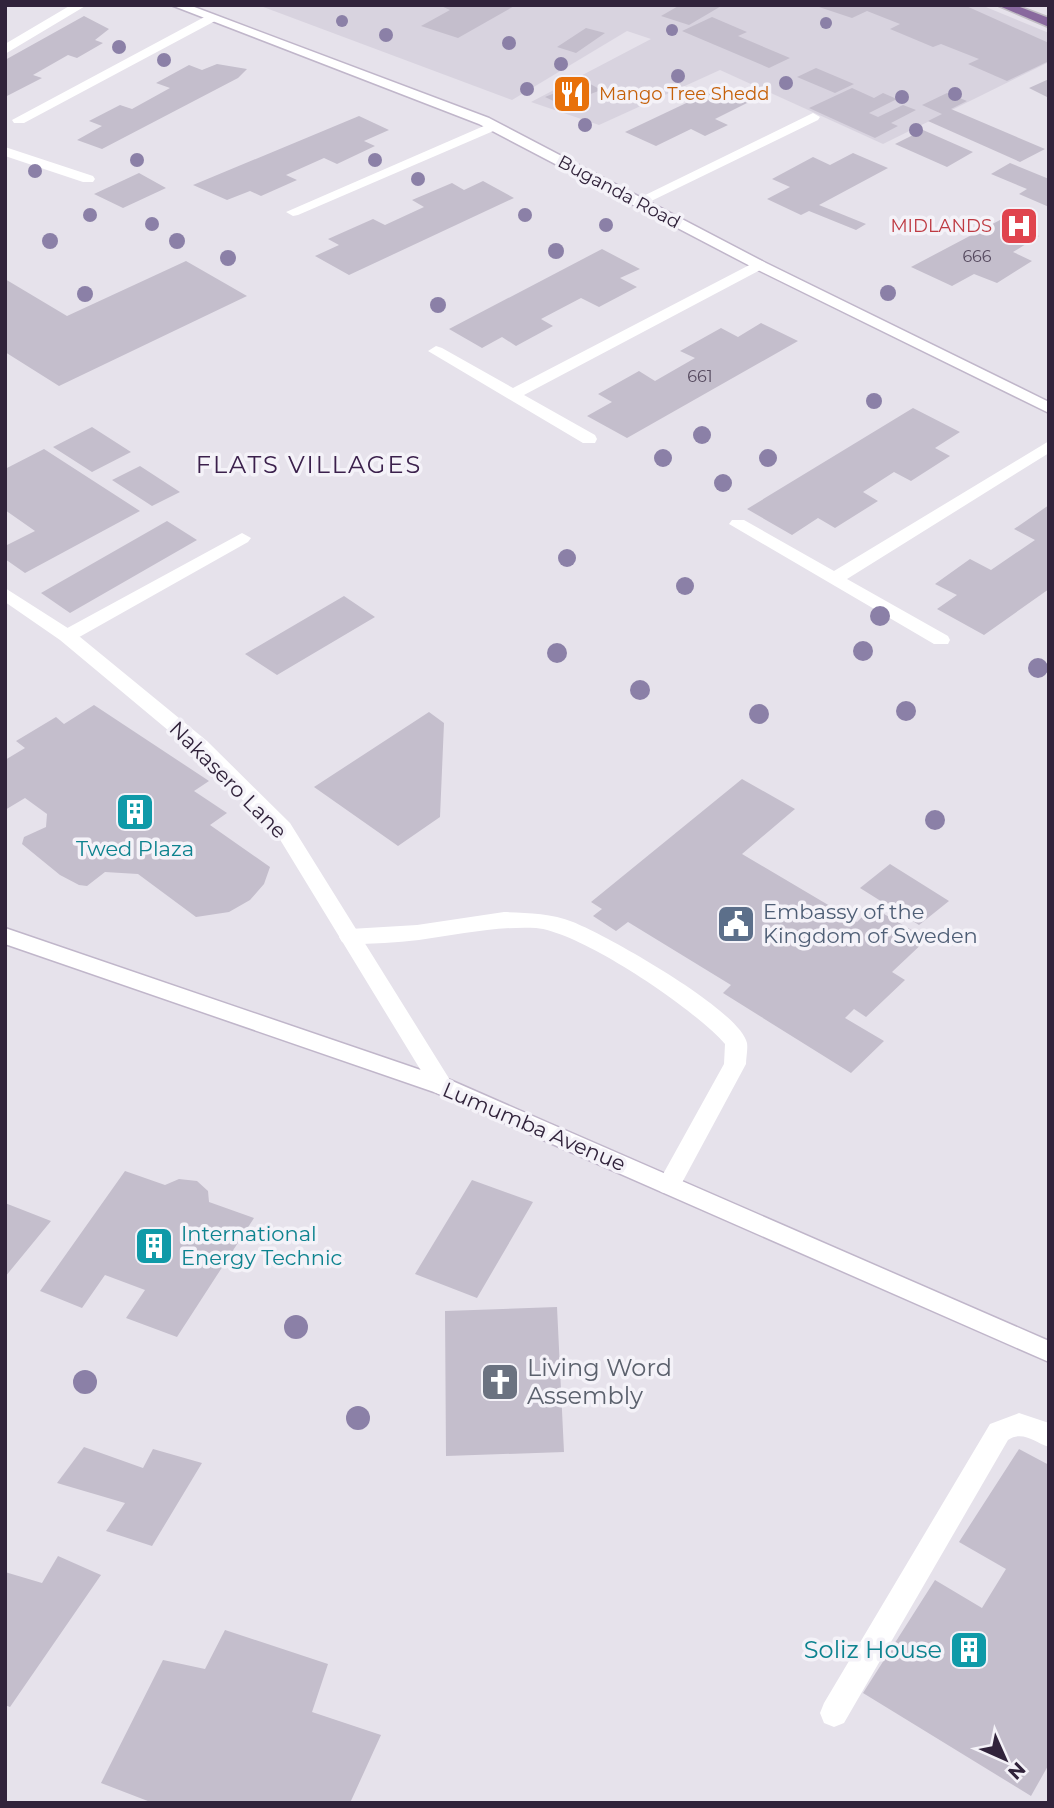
<svg xmlns="http://www.w3.org/2000/svg" width="1054" height="1808" viewBox="0 0 1054 1808" font-family="Montserrat,sans-serif">
	<style>
		.built { fill: #d8d3df }
		.building { fill: #c4becc }
		.lines { fill: none; stroke-linecap: round; stroke-linejoin: round }
		.secondary-casing { stroke: #c0b6ca; stroke-width: 3 }
		.primary-casing { stroke: #c1bdc4; stroke-width: 3 }
		.lane { fill: #fff; fill-rule: evenodd }
		.street { fill: #fff; fill-rule: evenodd }
		.secondary { fill: #fff; fill-rule: evenodd }
		.primary { fill: #89699e; fill-rule: evenodd }
		.tree { fill: #8b80a7 }
		.labels { text-anchor: middle; stroke-width: 7; stroke-linejoin: round; paint-order: stroke }
		.far-number-label { font-size: 16px; fill: #564a5f }
		.far-food-label { font-size: 18px; fill: #c56008; stroke: #f4f2f8; text-anchor: start }
		.far-street-label { font-size: 18px; fill: #31233b; stroke: #f4f2f8 }
		.far-health-label { font-size: 18px; fill: #be3a42; stroke: #f4f2f8; text-anchor: end }
		.street-label { font-size: 21px; fill: #31233b; stroke: #f4f2f8 }
		.culture-label { font-size: 21px; fill: #0d838f; stroke: #f4f2f8 }
		.service-label { font-size: 21px; fill: #4e5e75; stroke: #f4f2f8; text-anchor: start }
		.quarter-label { font-size: 24px; letter-spacing: 2px; fill: #3b204c; stroke: #f4f2f8 }
		.near-worship-label { font-size: 24px; fill: #5b616d; stroke: #f4f2f8; text-anchor: start }
		.near-culture-label { font-size: 24px; fill: #0d838f; stroke: #f4f2f8; text-anchor: end }
	</style>
	<rect width="100%" height="100%" fill="#e6e2eb"/>
	<path class="built" d="M258,5H981L1049,33V62L883,144L720,70L599,125L531,102L651,39L627,31L512,100Z"/>
	<path class="building" d="M516,5L458,38L421,26L450,10L439,5Z
		M680,5H723L689,25L661,16Z
		M823,5H964L1049,43V61L1007,81L968,64L979,59L941,44L933,47L890,29L900,24L867,11L852,18L819,7Z
		M84,16L109,29L95,40L103,43L77,58L68,55L33,75L42,78L5,97V60Z
		M712,17L747,32L738,36L790,58L769,68L682,31Z
		M586,28L605,33L576,53L557,47Z
		M217,64L247,69L238,78L102,149L77,140L102,126L89,121L120,105L132,109L170,88L156,83L189,65L202,70Z
		M816,68L854,84L835,93L797,77Z
		M1049,79V98L1029,88Z
		M585,81L601,90L562,105L545,97Z
		M718,88L749,102L715,119L728,125L705,136L691,129L656,146L625,132Z
		M852,88L874,98L883,93L897,99L869,113L878,117L903,105L916,110L891,123L898,126L875,138L809,108Z
		M947,93L967,101L951,109L1045,149L1020,162L928,121L942,114L922,105Z
		M359,116L389,130L364,141L375,146L337,164L324,158L286,175L297,180L261,196L250,191L227,200L193,185Z
		M923,130L973,152L947,167L895,144Z
		M853,153L888,168L819,205L866,224L856,230L809,211L801,215L767,199L790,187L772,179L813,157L830,165Z
		M1010,163L1049,179V207L1019,194L1027,189L991,174Z
		M139,173L166,188L123,208L94,194Z
		M483,181L514,198L349,275L315,256L339,245L328,239L373,219L385,225L424,207L412,200L452,183L464,190Z
		M1000,220L1039,236L1013,252L1032,261L997,283L974,274L952,286L911,267Z
		M602,249L640,269L620,278L637,287L599,307L581,298L541,319L553,326L516,346L502,337L482,348L449,329Z
		M186,261L247,296L59,386L5,352V279L67,316Z
		M761,323L798,341L627,438L587,416L612,402L598,394L639,371L655,381L695,358L680,351L721,328L738,337Z
		M913,408L960,432L935,448L950,456L911,481L894,472L863,492L878,501L835,528L818,518L792,535L747,509Z
		M92,427L131,452L92,472L53,447Z
		M44,449L140,511L25,573L5,559V546L35,531L5,510V469Z
		M140,466L180,492L152,506L112,480Z
		M1049,505V589L984,635L937,609L957,595L935,584L970,559L991,570L1035,540L1014,529Z
		M167,521L197,540L70,613L41,593Z
		M344,596L375,617L277,675L245,654Z
		M94,705L209,781L194,791L227,813L210,825L270,867L264,884L250,900L229,912L196,917L138,874L105,872L87,886L79,885L60,875L22,844L24,837L46,827L47,814L25,798L5,810V760L25,748L16,741L56,717L64,724Z
		M429,712L444,723L440,817L398,846L314,787Z
		M742,779L795,809L742,854L857,922L872,907L927,939L892,972L905,980L866,1017L854,1009L845,1018L884,1041L851,1073L723,993L731,985L628,922L616,931L593,916L602,909L591,902Z
		M890,864L949,901L919,925L860,888Z
		M125,1171L165,1185L179,1179L197,1181L208,1191L209,1202L254,1218L177,1337L126,1318L145,1290L105,1275L82,1308L40,1291Z
		M472,1180L533,1202L477,1298L415,1274Z
		M5,1203L51,1221L5,1277Z
		M557,1307L564,1452L446,1456L445,1311Z
		M84,1447L143,1468L153,1449L202,1463L152,1546L106,1531L125,1503L57,1483Z
		M1019,1449L1049,1465V1764L1031,1796L863,1693L935,1580L982,1608L1006,1569L959,1542Z
		M58,1556L101,1575L10,1707L5,1705V1572L42,1583Z
		M225,1630L328,1664L312,1712L381,1735L350,1803H153L101,1783L163,1660L205,1669Z"/>
	<g class="lines">
		<defs>
			<path id="secondary" d="M171,5H189L489,118L764,262L1049,402V413L754,268L479,124Z
				M5,928L450,1080L1049,1341V1362L434,1092L5,944Z"/>
			<path id="primary" d="M997,5H1015L1049,18V27Z"/>
		</defs>
		<use href="#secondary" class="secondary-casing"/>
		<use href="#primary" class="primary-casing"/>
		<path class="lane" d="M71,5H87L5,54V44Z
			M210,14L216,18L215,21L24,123H14L12,120Z
			M813,113L820,117L818,120L643,205H633L631,202Z
			M493,122L500,126L498,129L298,215L293,216L286,212Z
			M5,147L93,176L95,179L93,182H83L5,156Z
			M759,260L764,262L767,265L764,268L524,395L595,435L597,439L595,443H583L428,351L436,346L442,348L513,388Z
			M1049,441V453L847,579L948,636L950,640L948,644H934L729,524L732,520H744L834,571Z
			M242,533L251,538L248,542L74,640L67,642L58,636L60,632Z
			M504,912C527,913 551,913 573,922C606,935 740,1010 747,1043C748,1049 746,1058 746,1064L677,1192L669,1194L661,1192L657,1185L724,1064L725,1044C695,1009 581,932 536,928C496,926 458,935 419,940C396,943 373,943 350,945L342,942L339,937L342,932L350,929L417,925Z
			M1019,1413L1049,1423V1447C1034,1442 1023,1430 1008,1440L844,1723L834,1727L824,1723L820,1713L824,1703L990,1424Z"/>
		<path class="street" d="M5,588L74,632L207,741L290,823L450,1080L453,1086L450,1092L442,1095L434,1092L276,833L193,751L60,640L5,602Z"/>
		<use href="#secondary" class="secondary"/>
		<use href="#primary" class="primary"/>
	</g>
	<g class="tree">
		<circle cx="342" cy="21" r="6"/>
		<circle cx="826" cy="23" r="6"/>
		<circle cx="672" cy="30" r="6"/>
		<circle cx="386" cy="35" r="7"/>
		<circle cx="509" cy="43" r="7"/>
		<circle cx="119" cy="47" r="7"/>
		<circle cx="164" cy="60" r="7"/>
		<circle cx="561" cy="64" r="7"/>
		<circle cx="678" cy="76" r="7"/>
		<circle cx="786" cy="83" r="7"/>
		<circle cx="527" cy="89" r="7"/>
		<circle cx="955" cy="94" r="7"/>
		<circle cx="902" cy="97" r="7"/>
		<circle cx="585" cy="125" r="7"/>
		<circle cx="916" cy="130" r="7"/>
		<circle cx="137" cy="160" r="7"/>
		<circle cx="375" cy="160" r="7"/>
		<circle cx="35" cy="171" r="7"/>
		<circle cx="418" cy="179" r="7"/>
		<circle cx="90" cy="215" r="7"/>
		<circle cx="525" cy="215" r="7"/>
		<circle cx="152" cy="224" r="7"/>
		<circle cx="606" cy="225" r="7"/>
		<circle cx="50" cy="241" r="8"/>
		<circle cx="177" cy="241" r="8"/>
		<circle cx="556" cy="251" r="8"/>
		<circle cx="228" cy="258" r="8"/>
		<circle cx="888" cy="293" r="8"/>
		<circle cx="85" cy="294" r="8"/>
		<circle cx="438" cy="305" r="8"/>
		<circle cx="874" cy="401" r="8"/>
		<circle cx="702" cy="435" r="9"/>
		<circle cx="663" cy="458" r="9"/>
		<circle cx="768" cy="458" r="9"/>
		<circle cx="723" cy="483" r="9"/>
		<circle cx="567" cy="558" r="9"/>
		<circle cx="685" cy="586" r="9"/>
		<circle cx="880" cy="616" r="10"/>
		<circle cx="863" cy="651" r="10"/>
		<circle cx="557" cy="653" r="10"/>
		<circle cx="1038" cy="668" r="10"/>
		<circle cx="640" cy="690" r="10"/>
		<circle cx="906" cy="711" r="10"/>
		<circle cx="759" cy="714" r="10"/>
		<circle cx="935" cy="820" r="10"/>
		<circle cx="296" cy="1327" r="12"/>
		<circle cx="85" cy="1382" r="12"/>
		<circle cx="358" cy="1418" r="12"/>
	</g>
	<defs>
		<symbol id="restaurant-square" viewBox="-11 -11 22 22"><rect x="-9" y="-9" width="18" height="18" rx="4" fill="#e8710a" stroke="#f4f2f8"/><path d="M-5-6h1v4h1v-4h1v4h1v-4h1v5L-1.5 .5V6h-2V.5L-5-1ZM5-6V6H3V1.5H1.5Q1.5-4 5-6Z" fill="#fff"/></symbol>
		<symbol id="hospital-square" viewBox="-11 -11 22 22"><rect x="-9" y="-9" width="18" height="18" rx="4" fill="#e0444e" stroke="#f4f2f8"/><path d="M-5-5h3v3.5h4V-5h3V5h-3V1.5h-4V5h-3Z" fill="#fff"/></symbol>
		<symbol id="building-square" viewBox="-11 -11 22 22"><rect x="-9" y="-9" width="18" height="18" rx="4" fill="#0f9aa8" stroke="#f4f2f8"/><path d="M-4-6H4V6H1V3H-1V6H-4ZM-2.5-4.3h1.7v1.8h-1.7ZM.8-4.3h1.7v1.8H.8ZM-2.5-1h1.7V.8h-1.7ZM.8-1h1.7V.8H.8Z" fill="#fff"/></symbol>
		<symbol id="civic-square" viewBox="-11 -11 22 22"><rect x="-9" y="-9" width="18" height="18" rx="4" fill="#5c6f8a" stroke="#f4f2f8"/><path d="M-.6-6.5H3V-4.5H.6V-3L4-1V1h2V6H-6V1h2V-1L-.6-3ZM-1.2 2.5V6h2.4V2.5Z" fill="#fff"/></symbol>
		<symbol id="church-square" viewBox="-11 -11 22 22"><rect x="-9" y="-9" width="18" height="18" rx="4" fill="#6b7280" stroke="#f4f2f8"/><path d="M-1.2-6h2.4v3.5h3.3v2.4h-3.3V6h-2.4V-.1h-3.3v-2.4h3.3Z" fill="#fff"/></symbol>
	</defs>
	<g fill-rule="evenodd">
		<use href="#restaurant-square" x="550" y="72" width="44" height="44"/>
		<use href="#hospital-square" x="997" y="204" width="44" height="44"/>
		<use href="#building-square" x="113" y="790" width="44" height="44"/>
		<use href="#civic-square" x="714" y="902" width="44" height="44"/>
		<use href="#building-square" x="132" y="1224" width="44" height="44"/>
		<use href="#church-square" x="478" y="1360" width="44" height="44"/>
		<use href="#building-square" x="947" y="1628" width="44" height="44"/>
	</g>
	<g class="labels">
		<g class="far-number-label">
			<text x="977" y="262">666</text>
			<text x="700" y="382">661</text>
		</g>
		<g class="far-food-label">
			<text x="599" y="100">Mango Tree Shedd</text>
		</g>
		<g class="far-street-label">
			<text transform="translate(619 192) rotate(28)" y="6">Buganda Road</text>
		</g>
		<g class="far-health-label">
			<text x="992" y="232">MIDLANDS</text>
		</g>
		<g class="street-label">
			<text transform="translate(228 780) rotate(45)" y="7">Nakasero Lane</text>
			<text transform="translate(534 1127) rotate(23)" y="7">Lumumba Avenue</text>
		</g>
		<g class="culture-label">
			<text x="135" y="856">Twed Plaza</text>
			<text x="181" y="1241" text-anchor="start">International<tspan x="181" dy="24">Energy Technic</tspan></text>
		</g>
		<g class="service-label">
			<text x="763" y="919">Embassy of the<tspan x="763" dy="24">Kingdom of Sweden</tspan></text>
		</g>
		<g class="quarter-label">
			<text x="309" y="473">FLATS VILLAGES</text>
		</g>
		<g class="near-worship-label">
			<text x="527" y="1376">Living Word<tspan x="527" dy="28">Assembly</tspan></text>
		</g>
		<g class="near-culture-label">
			<text x="942" y="1658">Soliz House</text>
		</g>
	</g>
	<rect width="1054" height="1808" fill="none" stroke="#31233b" stroke-width="14"/>
	<g transform="translate(1005 1759) rotate(135)" stroke="#f4f2f8" stroke-width="5" paint-order="stroke">
	<path d="M0-5L12 26L0 18L-12 26Z" fill="#31233b"/>
	<text y="-10" font-size="19" font-weight="bold" text-anchor="middle" fill="#31233b">N</text>
	</g>
</svg>
